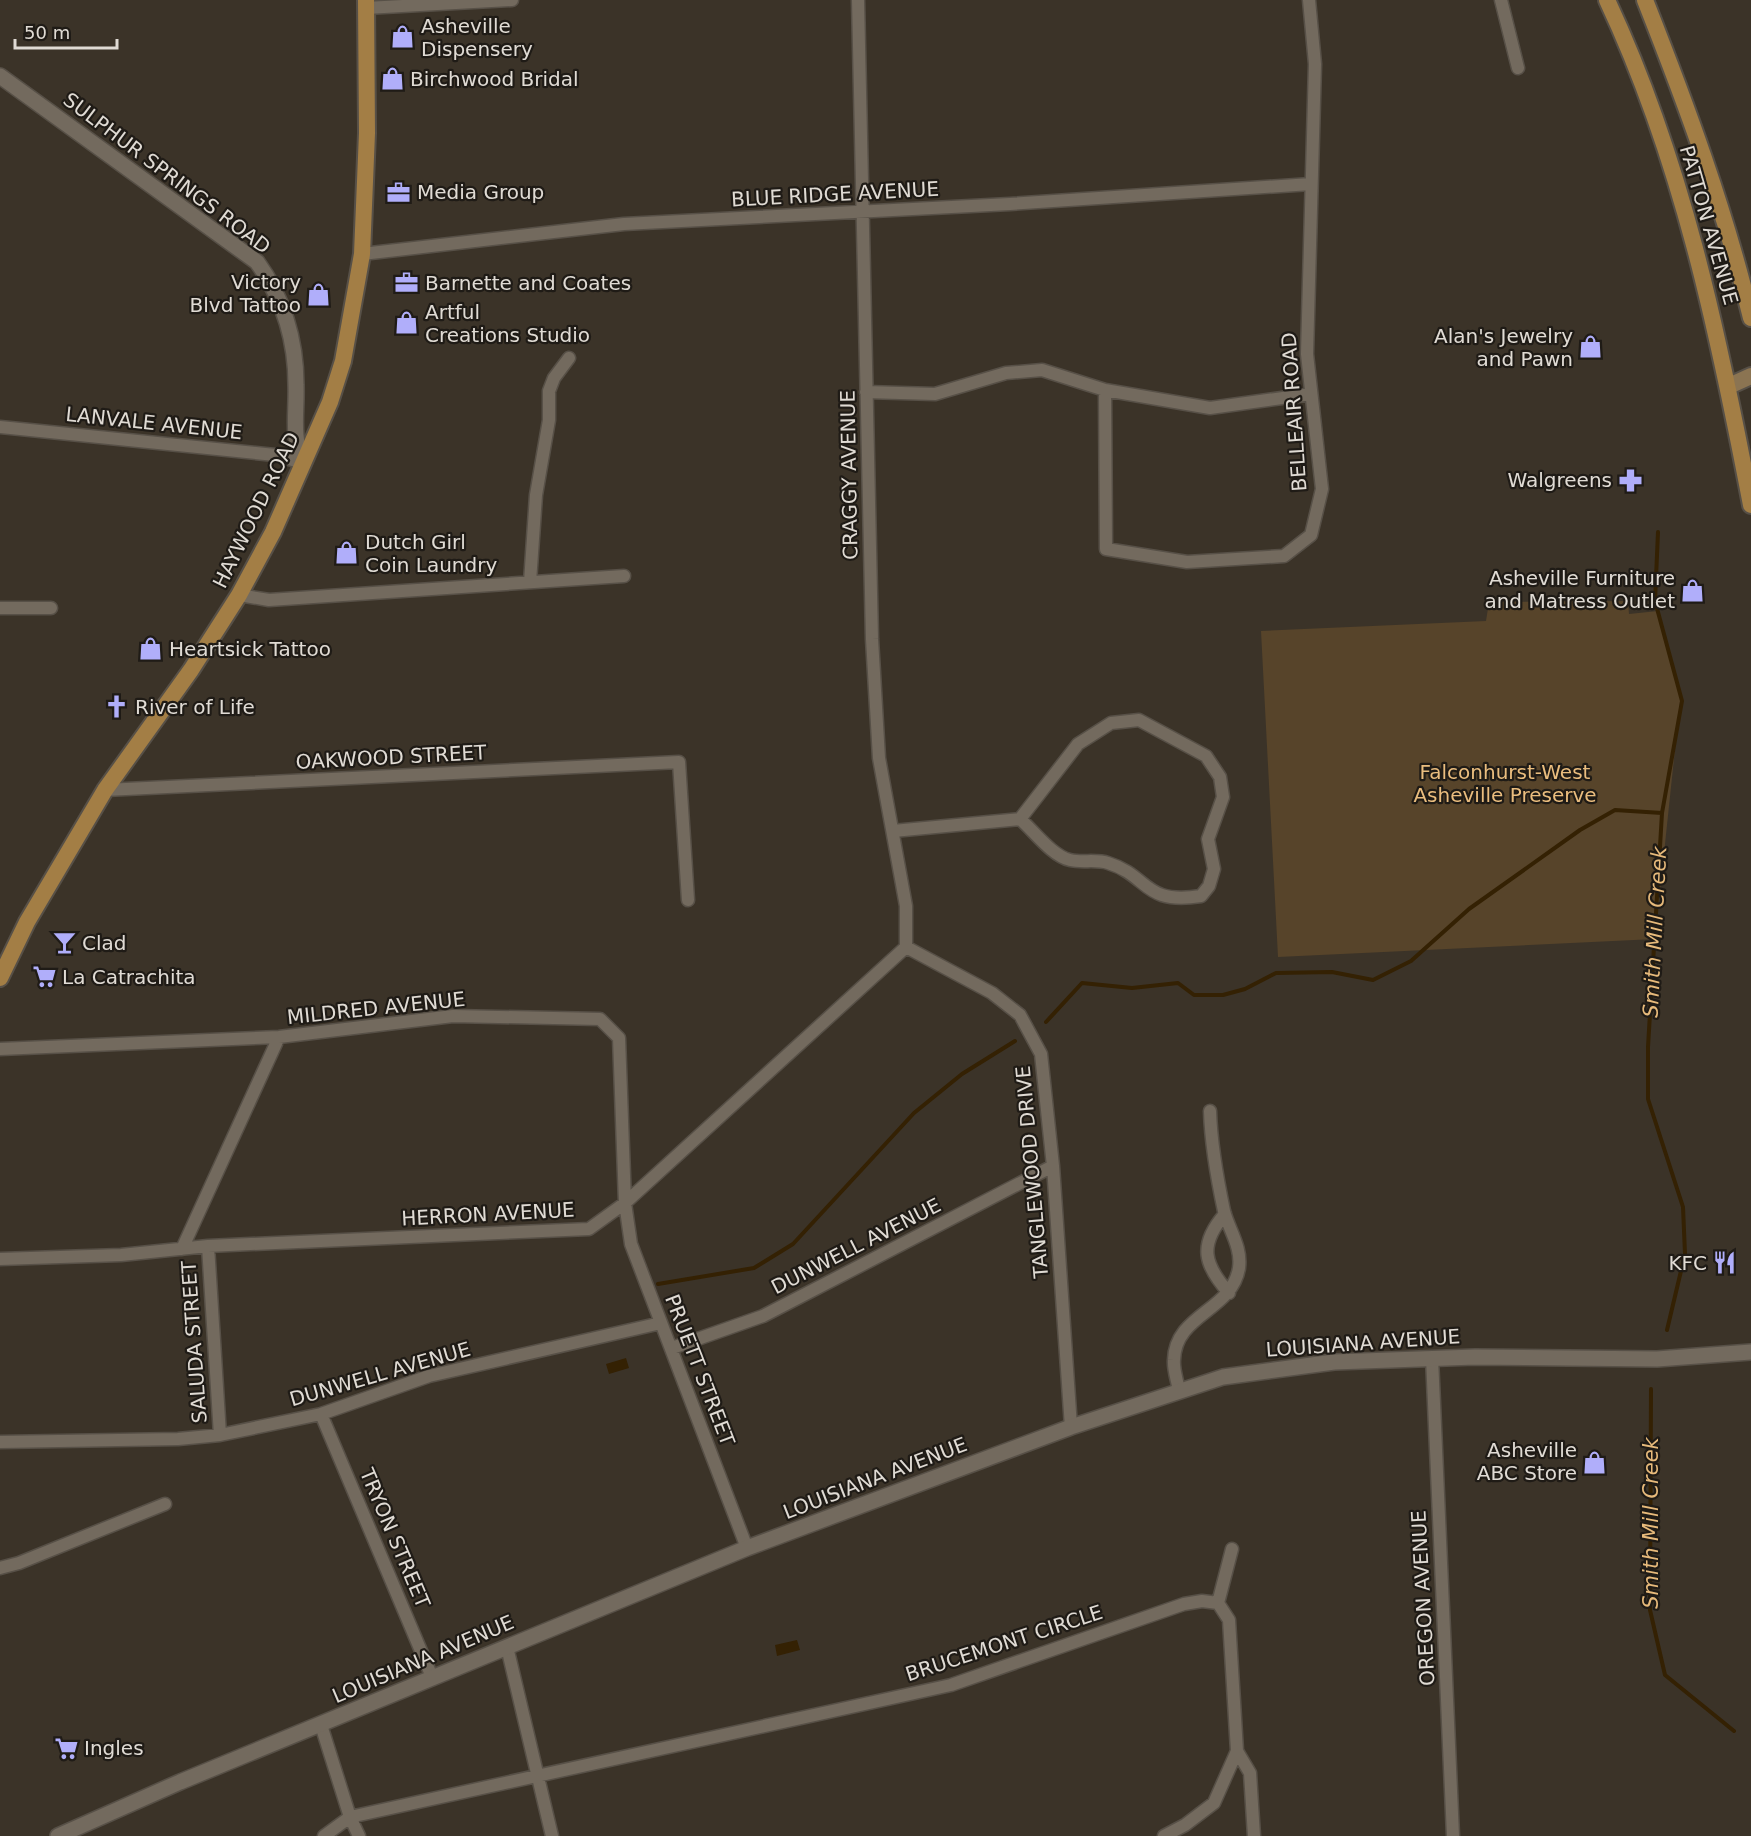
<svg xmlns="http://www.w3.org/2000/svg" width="1751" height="1836" viewBox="0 0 1751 1836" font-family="'DejaVu Sans',sans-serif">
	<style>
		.green { fill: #57442a }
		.water { fill: #342103 }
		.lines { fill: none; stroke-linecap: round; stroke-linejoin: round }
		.stream { stroke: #342103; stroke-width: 4 }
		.minor-casing { stroke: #575047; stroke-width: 15 }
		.tertiary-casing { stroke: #575047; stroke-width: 18 }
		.secondary-casing { stroke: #575047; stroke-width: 20 }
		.primary-casing { stroke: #575047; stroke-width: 20 }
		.minor { stroke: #736a5e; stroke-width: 12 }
		.tertiary { stroke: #736a5e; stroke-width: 15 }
		.secondary { stroke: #8b7452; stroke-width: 16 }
		.primary { stroke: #a37e45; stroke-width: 16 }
		.labels { text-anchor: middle; stroke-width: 4.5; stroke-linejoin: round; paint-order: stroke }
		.poi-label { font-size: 20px; fill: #e0dbd4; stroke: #1f1b16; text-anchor: start }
		.street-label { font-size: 20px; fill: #e0dbd4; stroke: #1f1b16 }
		.park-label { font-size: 20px; fill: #eabd7e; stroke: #1f1b16 }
		.water-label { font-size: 21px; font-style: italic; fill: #e7ba7b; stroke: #1f1b16 }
	</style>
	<rect width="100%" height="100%" fill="#3b3328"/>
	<path class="green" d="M1628,601L1629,614L1658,611L1681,692L1655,939L1278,957L1261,631L1486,621L1489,602Z"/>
	<path class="water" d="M626,1358L629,1368L609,1374L606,1364Z
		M797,1640L800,1650L777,1656L775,1645Z"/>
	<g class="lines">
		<path class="stream" d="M1658,532L1655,601L1682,701L1662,813L1648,1047V1099L1683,1207L1685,1254L1667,1330
			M1046,1022L1082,983L1132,988L1178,983L1194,995H1223L1245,989L1276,973L1332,972L1373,980L1411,961L1469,909L1580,830L1615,810L1662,813
			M658,1284L754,1268L793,1244L914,1113L962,1074L1015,1041
			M1651,1389L1650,1610L1665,1675L1734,1731"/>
		<defs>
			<path id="minor" d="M858,0L872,639L879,758L906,906V947
				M1501,0L1518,68
				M366,8L512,0
				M362,254L624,224L1010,204L1311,184
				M1105,390L1106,549L1187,562L1284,556L1311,535L1322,489L1307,354L1315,64L1309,0
				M866,392L935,394L1006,373L1042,370L1105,390L1210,408L1311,394
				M0,427L275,455L303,463
				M530,582L536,495L549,420V391L554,378L569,358
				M239,595L269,600L624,576
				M0,608H51
				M105,790L679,762L688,900
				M893,831L1020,819C1034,831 1052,856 1070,860C1082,863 1096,859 1108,863C1150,876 1142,905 1201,896L1209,886L1214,869L1208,839L1223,797L1220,777L1206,756L1139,720L1111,723L1078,744L1020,819
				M906,947L992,993L1020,1015L1041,1054L1053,1166L1071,1427
				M0,1049L279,1037L453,1016L600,1019L619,1038L625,1203L631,1244L747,1548
				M1225,1214C1198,1245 1204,1265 1229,1293
				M208,1246L220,1435
				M182,1249L279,1037
				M0,1259L121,1255L208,1246L589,1229L625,1203L906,947
				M672,1348L763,1316L1053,1166
				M1432,1358L1453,1836
				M1179,1392C1178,1382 1173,1370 1174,1360C1175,1314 1232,1311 1239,1268C1242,1247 1229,1230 1224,1211C1217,1178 1211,1145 1210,1111
				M321,1414L432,1677
				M0,1442L178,1439L220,1435L321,1414L429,1376L661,1323
				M0,1568L19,1563L165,1504
				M1218,1603L1232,1549
				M507,1647L552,1836
				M321,1725L350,1817L359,1836
				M1237,1751L1250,1773L1254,1836
				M324,1836L350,1817L951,1685L1184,1604L1202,1601L1218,1603
				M1164,1836L1185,1825L1214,1803L1237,1751L1229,1620L1218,1603"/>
			<path id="tertiary" d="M0,76L257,262C283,298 296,340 296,385C297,414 291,435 303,463
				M58,1836L180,1782L747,1548L1071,1427L1223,1377L1334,1362L1475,1357L1657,1359L1751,1352"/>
			<path id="secondary" d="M1729,386L1751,376"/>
			<path id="primary" d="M1607,0C1682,160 1718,332 1751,505
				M1645,0C1686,104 1725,209 1751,318
				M0,978L27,922L105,790L191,670L239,595L273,532L330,402L343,361L362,254L367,133L366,0"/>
		</defs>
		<use href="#minor" class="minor-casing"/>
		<use href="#tertiary" class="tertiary-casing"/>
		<use href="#secondary" class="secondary-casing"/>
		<use href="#primary" class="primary-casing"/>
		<use href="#minor" class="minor"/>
		<use href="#tertiary" class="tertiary"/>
		<use href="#secondary" class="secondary"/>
		<use href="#primary" class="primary"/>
	</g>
	<defs>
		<symbol id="shop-bare" viewBox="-9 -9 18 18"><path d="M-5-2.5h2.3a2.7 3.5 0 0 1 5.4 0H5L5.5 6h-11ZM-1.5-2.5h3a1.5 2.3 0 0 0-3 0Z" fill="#b0aefa" stroke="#1f1b16" stroke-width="2.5" paint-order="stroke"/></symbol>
		<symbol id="office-bare" viewBox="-9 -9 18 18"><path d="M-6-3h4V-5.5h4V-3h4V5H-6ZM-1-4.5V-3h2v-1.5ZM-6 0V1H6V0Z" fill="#b0aefa" stroke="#1f1b16" stroke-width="2.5" paint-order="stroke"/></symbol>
		<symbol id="pharmacy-bare" viewBox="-9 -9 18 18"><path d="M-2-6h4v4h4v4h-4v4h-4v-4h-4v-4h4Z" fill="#b0aefa" stroke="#1f1b16" stroke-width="2.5" paint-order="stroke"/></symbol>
		<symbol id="church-bare" viewBox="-9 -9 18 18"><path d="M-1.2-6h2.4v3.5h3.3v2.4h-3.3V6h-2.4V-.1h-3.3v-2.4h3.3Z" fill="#b0aefa" stroke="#1f1b16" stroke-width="2.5" paint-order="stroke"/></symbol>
		<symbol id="bar-bare" viewBox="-9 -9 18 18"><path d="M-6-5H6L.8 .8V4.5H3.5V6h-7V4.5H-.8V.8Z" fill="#b0aefa" stroke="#1f1b16" stroke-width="2.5" paint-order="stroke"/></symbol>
		<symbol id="supermarket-bare" viewBox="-9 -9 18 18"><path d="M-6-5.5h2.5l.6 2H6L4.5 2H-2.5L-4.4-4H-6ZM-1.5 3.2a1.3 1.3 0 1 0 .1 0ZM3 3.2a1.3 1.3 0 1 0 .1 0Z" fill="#b0aefa" stroke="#1f1b16" stroke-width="2.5" paint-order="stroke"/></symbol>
		<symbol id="restaurant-bare" viewBox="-9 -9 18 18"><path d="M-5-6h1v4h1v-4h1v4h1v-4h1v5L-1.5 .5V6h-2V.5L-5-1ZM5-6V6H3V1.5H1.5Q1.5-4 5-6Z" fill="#b0aefa" stroke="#1f1b16" stroke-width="2.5" paint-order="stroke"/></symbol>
	</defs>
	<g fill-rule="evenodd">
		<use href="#shop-bare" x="386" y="20" width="33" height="33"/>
		<use href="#shop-bare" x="376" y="62" width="33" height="33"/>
		<use href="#office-bare" x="382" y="176" width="33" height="33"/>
		<use href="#office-bare" x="390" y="266" width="33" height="33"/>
		<use href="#shop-bare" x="302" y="278" width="33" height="33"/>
		<use href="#shop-bare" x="390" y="306" width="33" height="33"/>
		<use href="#shop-bare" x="1574" y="330" width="33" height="33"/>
		<use href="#pharmacy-bare" x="1614" y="464" width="33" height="33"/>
		<use href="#shop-bare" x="330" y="536" width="33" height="33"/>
		<use href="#shop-bare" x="1676" y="574" width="33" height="33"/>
		<use href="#shop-bare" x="134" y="632" width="33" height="33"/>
		<use href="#church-bare" x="100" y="690" width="33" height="33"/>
		<use href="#bar-bare" x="48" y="926" width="33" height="33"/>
		<use href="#supermarket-bare" x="28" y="960" width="33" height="33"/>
		<use href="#restaurant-bare" x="1708" y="1246" width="33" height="33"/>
		<use href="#shop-bare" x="1578" y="1446" width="33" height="33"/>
		<use href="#supermarket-bare" x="50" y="1732" width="33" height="33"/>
	</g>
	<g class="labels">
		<g class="poi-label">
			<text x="421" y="33">Asheville<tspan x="421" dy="23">Dispensery</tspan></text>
			<text x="410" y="86">Birchwood Bridal</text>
			<text x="417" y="199">Media Group</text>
			<text x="301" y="289" text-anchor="end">Victory<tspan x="301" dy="23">Blvd Tattoo</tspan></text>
			<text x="425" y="290">Barnette and Coates</text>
			<text x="425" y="319">Artful<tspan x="425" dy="23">Creations Studio</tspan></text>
			<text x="1573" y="343" text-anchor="end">Alan's Jewelry<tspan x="1573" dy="23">and Pawn</tspan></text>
			<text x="1612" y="487" text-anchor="end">Walgreens</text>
			<text x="365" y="549">Dutch Girl<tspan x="365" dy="23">Coin Laundry</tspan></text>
			<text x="1675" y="585" text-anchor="end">Asheville Furniture<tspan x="1675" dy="23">and Matress Outlet</tspan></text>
			<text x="169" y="656">Heartsick Tattoo</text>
			<text x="135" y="714">River of Life</text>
			<text x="82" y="950">Clad</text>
			<text x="62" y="984">La Catrachita</text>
			<text x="1707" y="1270" text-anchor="end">KFC</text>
			<text x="1577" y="1457" text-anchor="end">Asheville<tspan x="1577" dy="23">ABC Store</tspan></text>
			<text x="84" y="1755">Ingles</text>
		</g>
		<g class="street-label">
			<text transform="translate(167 173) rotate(37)" y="7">SULPHUR SPRINGS ROAD</text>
			<text transform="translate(835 194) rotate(-3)" y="7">BLUE RIDGE AVENUE</text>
			<text transform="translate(1709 225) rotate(74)" y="7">PATTON AVENUE</text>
			<text transform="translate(1294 412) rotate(-94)" y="7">BELLEAIR ROAD</text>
			<text transform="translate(154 423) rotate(6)" y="7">LANVALE AVENUE</text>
			<text transform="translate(849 475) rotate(-91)" y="7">CRAGGY AVENUE</text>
			<text transform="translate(256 510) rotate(-64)" y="7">HAYWOOD ROAD</text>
			<text transform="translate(391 757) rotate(-3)" y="7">OAKWOOD STREET</text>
			<text transform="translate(376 1008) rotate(-6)" y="7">MILDRED AVENUE</text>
			<text transform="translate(1032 1172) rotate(-95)" y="7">TANGLEWOOD DRIVE</text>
			<text transform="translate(488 1214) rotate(-3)" y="7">HERRON AVENUE</text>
			<text transform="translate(856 1246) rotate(-27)" y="7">DUNWELL AVENUE</text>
			<text transform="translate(194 1342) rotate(-94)" y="7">SALUDA STREET</text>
			<text transform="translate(1363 1343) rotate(-4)" y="7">LOUISIANA AVENUE</text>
			<text transform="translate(700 1370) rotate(69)" y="7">PRUETT STREET</text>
			<text transform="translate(380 1374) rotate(-16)" y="7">DUNWELL AVENUE</text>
			<text transform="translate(875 1478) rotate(-21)" y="7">LOUISIANA AVENUE</text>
			<text transform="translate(395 1538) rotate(67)" y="7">TRYON STREET</text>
			<text transform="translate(1423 1598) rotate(-93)" y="7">OREGON AVENUE</text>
			<text transform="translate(1004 1643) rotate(-18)" y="7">BRUCEMONT CIRCLE</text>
			<text transform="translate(423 1659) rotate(-23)" y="7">LOUISIANA AVENUE</text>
		</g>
		<g class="park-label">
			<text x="1505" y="779">Falconhurst-West<tspan x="1505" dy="23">Asheville Preserve</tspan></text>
		</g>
		<g class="water-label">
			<text transform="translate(1655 932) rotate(-87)" y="7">Smith Mill Creek</text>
			<text transform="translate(1651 1523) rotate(-90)" y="7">Smith Mill Creek</text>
		</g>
	</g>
	<path d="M15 39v9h102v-9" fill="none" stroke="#e0dbd4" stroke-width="3"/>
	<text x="24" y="39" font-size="18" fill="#e0dbd4" stroke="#1f1b16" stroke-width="4.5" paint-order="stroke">50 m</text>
</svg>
